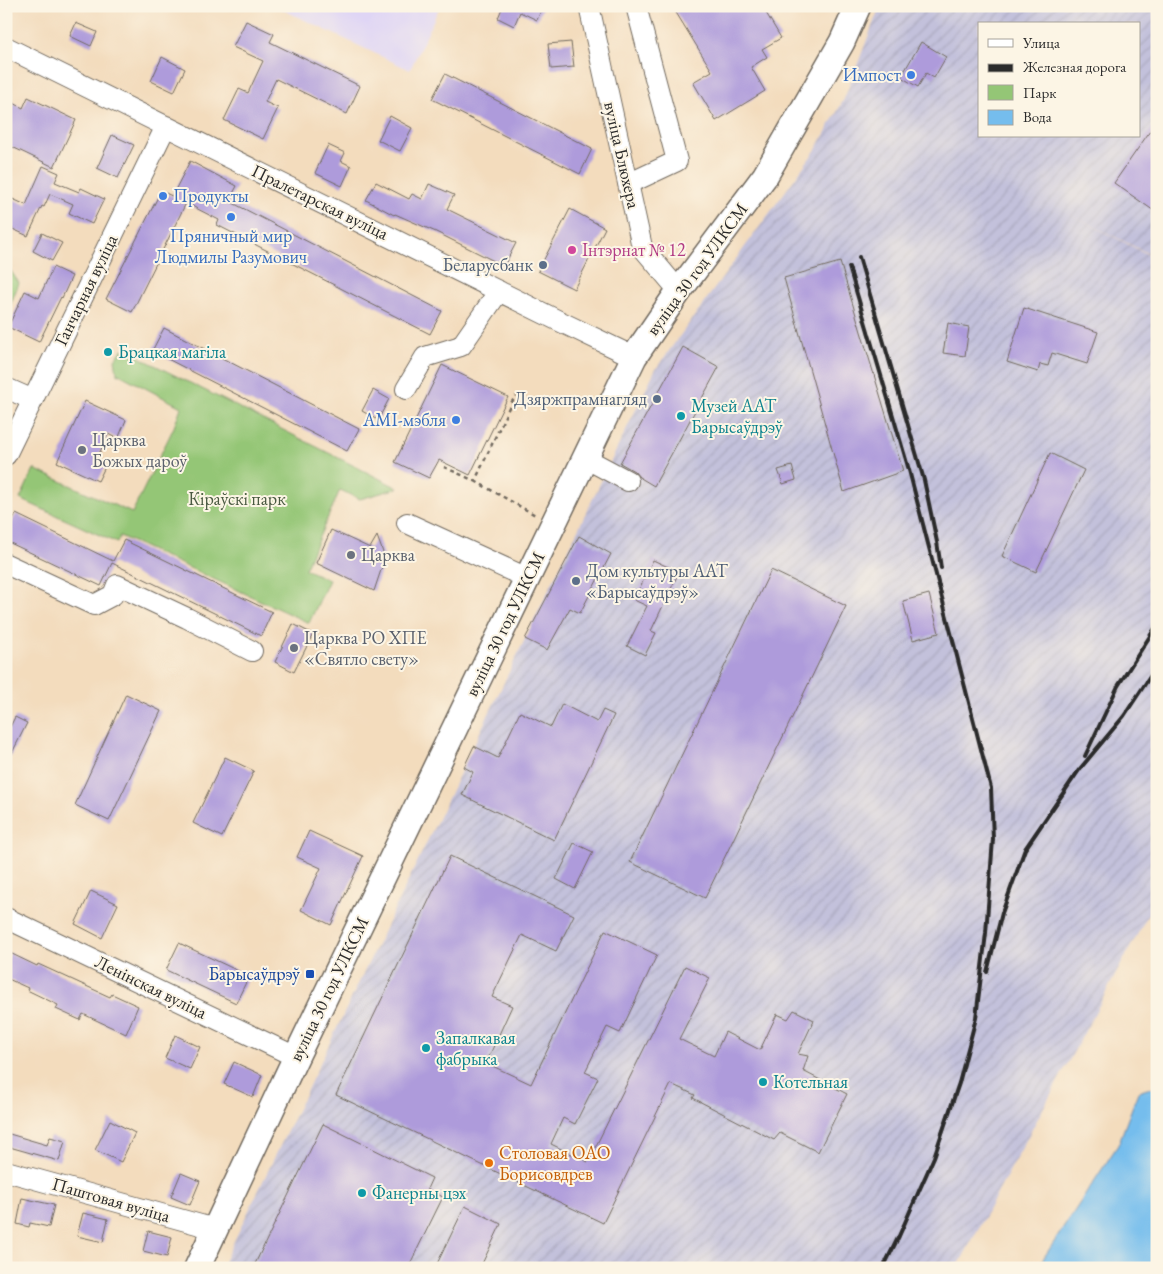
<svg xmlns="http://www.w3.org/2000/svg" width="1163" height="1274" viewBox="0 0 1163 1274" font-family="'EB Garamond',serif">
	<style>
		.built { fill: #dfd5f5 }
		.industrial { fill: url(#industrial-furrows); fill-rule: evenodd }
		.green { fill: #94c676; stroke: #607850 }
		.water { fill: #75bded; stroke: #50748c }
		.building { fill: #ae9bdb }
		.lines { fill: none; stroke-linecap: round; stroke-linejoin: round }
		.minor-casing { stroke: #71695e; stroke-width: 22 }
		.major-casing { stroke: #71695e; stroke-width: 28 }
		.path { stroke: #71695e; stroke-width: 2.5; stroke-dasharray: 4 4; stroke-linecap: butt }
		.minor { stroke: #fff; stroke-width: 20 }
		.major { stroke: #fff; stroke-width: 25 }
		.rail { stroke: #2b2b2b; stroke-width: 4 }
		.shop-dot { fill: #3f7fe0; stroke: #fcf5e5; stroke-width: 2 }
		.hotel-dot { fill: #d1479c; stroke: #fcf5e5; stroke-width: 2 }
		.service-dot { fill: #5c6f8a; stroke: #fcf5e5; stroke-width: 2 }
		.culture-dot { fill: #0f9aa8; stroke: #fcf5e5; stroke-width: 2 }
		.worship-dot { fill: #6b7280; stroke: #fcf5e5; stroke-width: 2 }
		.transit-dot { fill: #1a4fb4; stroke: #fcf5e5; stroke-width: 2 }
		.food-dot { fill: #e8710a; stroke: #fcf5e5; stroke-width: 2 }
		.labels { text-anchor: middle; stroke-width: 4; stroke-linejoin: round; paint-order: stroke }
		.shop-label { font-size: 18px; fill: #366cbe; stroke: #fcf5e5; text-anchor: end }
		.street-label { font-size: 18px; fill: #2b2b2b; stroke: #fcf5e5 }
		.hotel-label { font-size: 18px; fill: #b23c85; stroke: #fcf5e5; text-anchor: start }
		.service-label { font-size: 18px; fill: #4e5e75; stroke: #fcf5e5; text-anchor: end }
		.culture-label { font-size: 18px; fill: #0d838f; stroke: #fcf5e5; text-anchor: start }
		.worship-label { font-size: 18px; fill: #5b616d; stroke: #fcf5e5; text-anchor: start }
		.park-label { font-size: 18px; fill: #4a5a42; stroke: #fcf5e5 }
		.transit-label { font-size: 18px; fill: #164399; stroke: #fcf5e5; text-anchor: end }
		.food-label { font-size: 18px; fill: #c56008; stroke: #fcf5e5; text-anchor: start }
	</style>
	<defs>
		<pattern id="industrial-furrows" width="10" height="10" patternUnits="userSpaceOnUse" patternTransform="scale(1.25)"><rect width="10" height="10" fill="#c3c1db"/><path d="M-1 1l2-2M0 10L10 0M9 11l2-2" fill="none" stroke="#a8a6bc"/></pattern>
	</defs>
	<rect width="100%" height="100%" fill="#fcf5e5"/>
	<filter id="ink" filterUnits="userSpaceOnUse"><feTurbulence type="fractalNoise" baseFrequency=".02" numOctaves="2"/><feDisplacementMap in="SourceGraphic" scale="10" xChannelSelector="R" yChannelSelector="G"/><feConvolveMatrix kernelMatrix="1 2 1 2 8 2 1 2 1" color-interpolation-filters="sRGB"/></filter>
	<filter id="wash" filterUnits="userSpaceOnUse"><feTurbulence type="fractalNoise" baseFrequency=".0096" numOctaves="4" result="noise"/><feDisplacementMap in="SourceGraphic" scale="20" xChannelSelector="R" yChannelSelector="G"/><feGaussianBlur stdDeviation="1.12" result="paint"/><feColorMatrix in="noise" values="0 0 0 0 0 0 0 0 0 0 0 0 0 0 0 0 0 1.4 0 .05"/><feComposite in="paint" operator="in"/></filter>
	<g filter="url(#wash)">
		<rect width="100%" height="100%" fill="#f3dcbd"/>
		<path class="built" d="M275,6H440L410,70Z"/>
		<path class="industrial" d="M880,6H1157V258L1065,212L1157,259V898L957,1268H221L655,370L817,148L844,99ZM979,24H1139V136H979Z"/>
		<path class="green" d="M6,264L19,283L6,315Z
			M123,349L398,488L360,499L340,490L305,569L329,580L309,623L120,536L117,543L20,499L34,469L132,513L174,427L181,407L117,373L115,359Z"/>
		<path class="water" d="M1157,1086V1268H1037L1118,1145L1138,1092Z"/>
		<g id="blocks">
			<path class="building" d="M503,6H543L537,20L520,12L514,26L498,18Z
				M672,6H762L781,38L762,49L767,57L751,67L765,91L716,121L693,82L712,71Z
				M246,21L274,34L270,42L360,86L347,114L276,79L265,102L278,108L263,139L224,120L239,89L248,93L263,61L233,47Z
				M76,23L97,32L91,46L70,36Z
				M571,42L574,67L551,69L548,44Z
				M921,42L946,57L934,78L926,73L918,87L901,77Z
				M162,57L185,69L174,92L151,81Z
				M445,74L592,149L580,174L432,99Z
				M28,97L76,120L54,167L6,144V99L23,108Z
				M390,116L412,128L400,151L378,140Z
				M1157,121V213L1114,183Z
				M112,135L134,145L118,178L97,168Z
				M328,145L345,153L341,161L351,166L342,186L315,173Z
				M190,161L237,186L229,201L442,311L430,334L217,225L219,220L186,203L132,312L106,299L161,191L172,196Z
				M43,166L59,173L55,182L79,192L81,188L104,199L92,224L69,213L73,204L50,194L44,207L42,206L28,236L6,226V196L26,205Z
				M376,182L409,199L412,194L422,199L429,184L454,195L447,209L516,243L504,266L436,232L395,214L394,215L366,200Z
				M570,209L605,228L574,289L538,271Z
				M42,233L62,243L52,261L33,251Z
				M840,262L903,471L844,492L784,278Z
				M53,267L72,276L62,298L61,297L39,342L8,327L25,291L39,298Z
				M1024,308L1098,332L1087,364L1052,353L1048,366L1040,364L1038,372L1007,362Z
				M948,323L969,327L965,356L943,353Z
				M164,328L359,429L347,451L152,351Z
				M683,347L719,367L654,486L639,477L634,471L620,463Z
				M442,365L508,397L470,475L439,460L429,478L395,462Z
				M373,390L389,399L378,420L362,411Z
				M85,401L126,420L118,439L108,434L95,463L105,467L98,481L57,462Z
				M1050,453L1084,470L1036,572L1002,556Z
				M792,466L796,480L783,484L778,470Z
				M16,514L113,561L124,540L272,612L261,636L112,563L101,586L6,541V534Z
				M331,530L370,548L377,536L385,558L374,591L316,563Z
				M579,536L611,554L580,613L570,608L547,650L525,639Z
				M653,560L679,572L651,631L656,633L645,655L627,646L647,606L634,600Z
				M771,570L846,606L705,898L630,862Z
				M929,594L939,633L913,640L903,601Z
				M293,624L313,634L294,672L275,662Z
				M126,694L161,711L109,821L75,805Z
				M562,704L597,722L603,710L614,715L554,840L462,795L473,772L464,767L474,746L498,758L520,712L551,727Z
				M15,717L27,723L6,765V725L10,727Z
				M225,757L254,771L222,837L193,823Z
				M309,831L363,856L331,925L301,910L321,868L297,857Z
				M574,843L593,852L575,889L556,879Z
				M450,856L574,915L556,951L522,935L492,997L512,1006L486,1063L531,1084L605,930L657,955L620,1033L607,1027L585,1072L598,1078L575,1124L563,1118L551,1144L588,1162L685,966L710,978L679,1039L714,1056L725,1032L760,1050L777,1014L788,1019L794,1010L814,1020L798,1054L808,1056L803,1071L847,1094L818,1152L780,1133L774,1140L693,1098L695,1095L671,1084L603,1223L336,1095Z
				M91,891L118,904L102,938L75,924Z
				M179,943L249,976L236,1003L166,970Z
				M10,953L37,966L38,964L110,997L112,994L138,1006L126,1034L83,1014L80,1020L56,1009L58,1005L27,990L28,988L6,978V962Z
				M175,1035L200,1047L190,1069L165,1058Z
				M234,1062L262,1075L253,1097L224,1084Z
				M110,1120L135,1133L121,1162L95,1150Z
				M323,1124L432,1178L427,1189L443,1197L408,1268H253Z
				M6,1133L47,1145L50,1137L65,1141L59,1161L6,1146Z
				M181,1173L200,1181L190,1205L171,1197Z
				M22,1198L54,1205L49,1227L30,1223L29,1227L17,1224Z
				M465,1206L501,1224L480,1268H435Z
				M83,1213L108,1219L103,1242L77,1236Z
				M148,1231L172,1237L167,1257L143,1251Z"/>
		</g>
	</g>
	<g filter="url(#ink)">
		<use href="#blocks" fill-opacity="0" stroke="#71695e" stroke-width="1"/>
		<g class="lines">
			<defs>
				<path id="minor" d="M589,6L642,247L679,291
					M6,47L557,320L634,357
					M628,184L677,161L636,6
					M6,388L33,400
					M406,389L425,357L461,346L499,291
					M6,455L166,126
					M585,458L628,481
					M407,523L527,578
					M6,564L94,605L113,595L117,585L187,618L252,651
					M6,918L296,1057
					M6,1171L215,1229"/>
				<path id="major" d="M197,1268L296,1057L634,357L679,291L765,176L842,42L858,6"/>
			</defs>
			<use href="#minor" class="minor-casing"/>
			<use href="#major" class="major-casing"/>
			<path class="path" d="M444,467L475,481L511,403L516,396
				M475,481L537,516"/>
			<use href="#minor" class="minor"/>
			<use href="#major" class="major"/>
			<path class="rail" d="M859,257L924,480L937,542L941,568
				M849,267L909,470L991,788L993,839L986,933L976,1018L959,1083L934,1157L899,1236L883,1268
				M1085,756L1118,686L1157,625
				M987,972L1002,913L1025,849L1079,770L1124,716L1157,666"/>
		</g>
	</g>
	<g class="shop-dot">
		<circle cx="911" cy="75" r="5"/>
		<circle cx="163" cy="196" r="5"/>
		<circle cx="231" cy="217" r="5"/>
		<circle cx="456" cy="420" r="5"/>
	</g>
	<circle class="hotel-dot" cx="572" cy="250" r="5"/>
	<g class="service-dot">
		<circle cx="543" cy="265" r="5"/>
		<circle cx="657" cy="399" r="5"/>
		<circle cx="576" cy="581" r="5"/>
	</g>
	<g class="culture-dot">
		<circle cx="108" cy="352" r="5"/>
		<circle cx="681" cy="416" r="5"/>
		<circle cx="426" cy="1048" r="5"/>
		<circle cx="763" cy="1082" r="5"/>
		<circle cx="362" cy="1193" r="5"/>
	</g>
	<g class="worship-dot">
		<circle cx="82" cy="450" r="5"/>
		<circle cx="351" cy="555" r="5"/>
		<circle cx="294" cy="648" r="5"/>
	</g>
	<rect class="transit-dot" x="305" y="969" width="10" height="10" rx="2.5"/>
	<circle class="food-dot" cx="489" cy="1163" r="5"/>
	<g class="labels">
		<g class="shop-label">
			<text x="901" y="81">Импост</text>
			<text x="173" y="202" text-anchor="start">Продукты</text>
			<text x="231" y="242" text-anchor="middle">Пряничный мир<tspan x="231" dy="21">Людмилы Разумович</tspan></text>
			<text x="446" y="426">AMI-мэбля</text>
		</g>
		<g class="street-label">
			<text transform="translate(622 155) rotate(77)" y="6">вуліца Блюхера</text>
			<text transform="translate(320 202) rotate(26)" y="6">Пралетарская вуліца</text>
			<text transform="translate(697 269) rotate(-54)" y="6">вуліца 30 год УЛКСМ</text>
			<text transform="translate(86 290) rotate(-64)" y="6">Ганчарная вуліца</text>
			<text transform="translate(505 624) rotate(-64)" y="6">вуліца 30 год УЛКСМ</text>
			<text transform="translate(151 987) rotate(26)" y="6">Ленінская вуліца</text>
			<text transform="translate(329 989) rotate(-64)" y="6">вуліца 30 год УЛКСМ</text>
			<text transform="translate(111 1200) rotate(16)" y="6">Паштовая вуліца</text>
		</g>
		<g class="hotel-label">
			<text x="582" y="256">Інтэрнат № 12</text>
		</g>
		<g class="service-label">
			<text x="533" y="271">Беларусбанк</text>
			<text x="647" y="405">Дзяржпрамнагляд</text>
			<text x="586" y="577" text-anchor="start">Дом культуры ААТ<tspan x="586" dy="21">«Барысаўдрэў»</tspan></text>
		</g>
		<g class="culture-label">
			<text x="118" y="358">Брацкая магіла</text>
			<text x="691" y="412">Музей ААТ<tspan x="691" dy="21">Барысаўдрэў</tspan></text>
			<text x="436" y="1044">Запалкавая<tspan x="436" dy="21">фабрыка</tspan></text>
			<text x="773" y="1088">Котельная</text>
			<text x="372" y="1199">Фанерны цэх</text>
		</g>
		<g class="worship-label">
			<text x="92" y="446">Царква<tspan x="92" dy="21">Божых дароў</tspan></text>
			<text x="361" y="561">Царква</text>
			<text x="304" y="644">Царква РО ХПЕ<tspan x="304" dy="21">«Святло свету»</tspan></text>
		</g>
		<g class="park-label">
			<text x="237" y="505">Кіраўскі парк</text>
		</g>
		<g class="transit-label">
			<text x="300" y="980">Барысаўдрэў</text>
		</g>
		<g class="food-label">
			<text x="499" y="1159">Столовая ОАО<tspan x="499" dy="21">Борисовдрев</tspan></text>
		</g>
	</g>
	<rect width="1163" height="1274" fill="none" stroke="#fcf5e5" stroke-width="25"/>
	<rect x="978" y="22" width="162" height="115" fill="#fcf5e5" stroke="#a8a49b"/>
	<rect x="988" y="39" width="25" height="8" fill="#ffffff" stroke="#a8a49b"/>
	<text x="1023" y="48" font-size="15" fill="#2b2b2b">Улица</text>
	<rect x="988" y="64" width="25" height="8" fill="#2b2b2b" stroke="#a8a49b"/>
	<text x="1023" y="72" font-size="15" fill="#2b2b2b">Железная дорога</text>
	<rect x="988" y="85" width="25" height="15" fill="#94c676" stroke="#a8a49b"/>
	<text x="1023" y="98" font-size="15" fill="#2b2b2b">Парк</text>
	<rect x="988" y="110" width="25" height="15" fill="#75bded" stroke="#a8a49b"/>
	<text x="1023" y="122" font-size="15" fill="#2b2b2b">Вода</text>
</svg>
